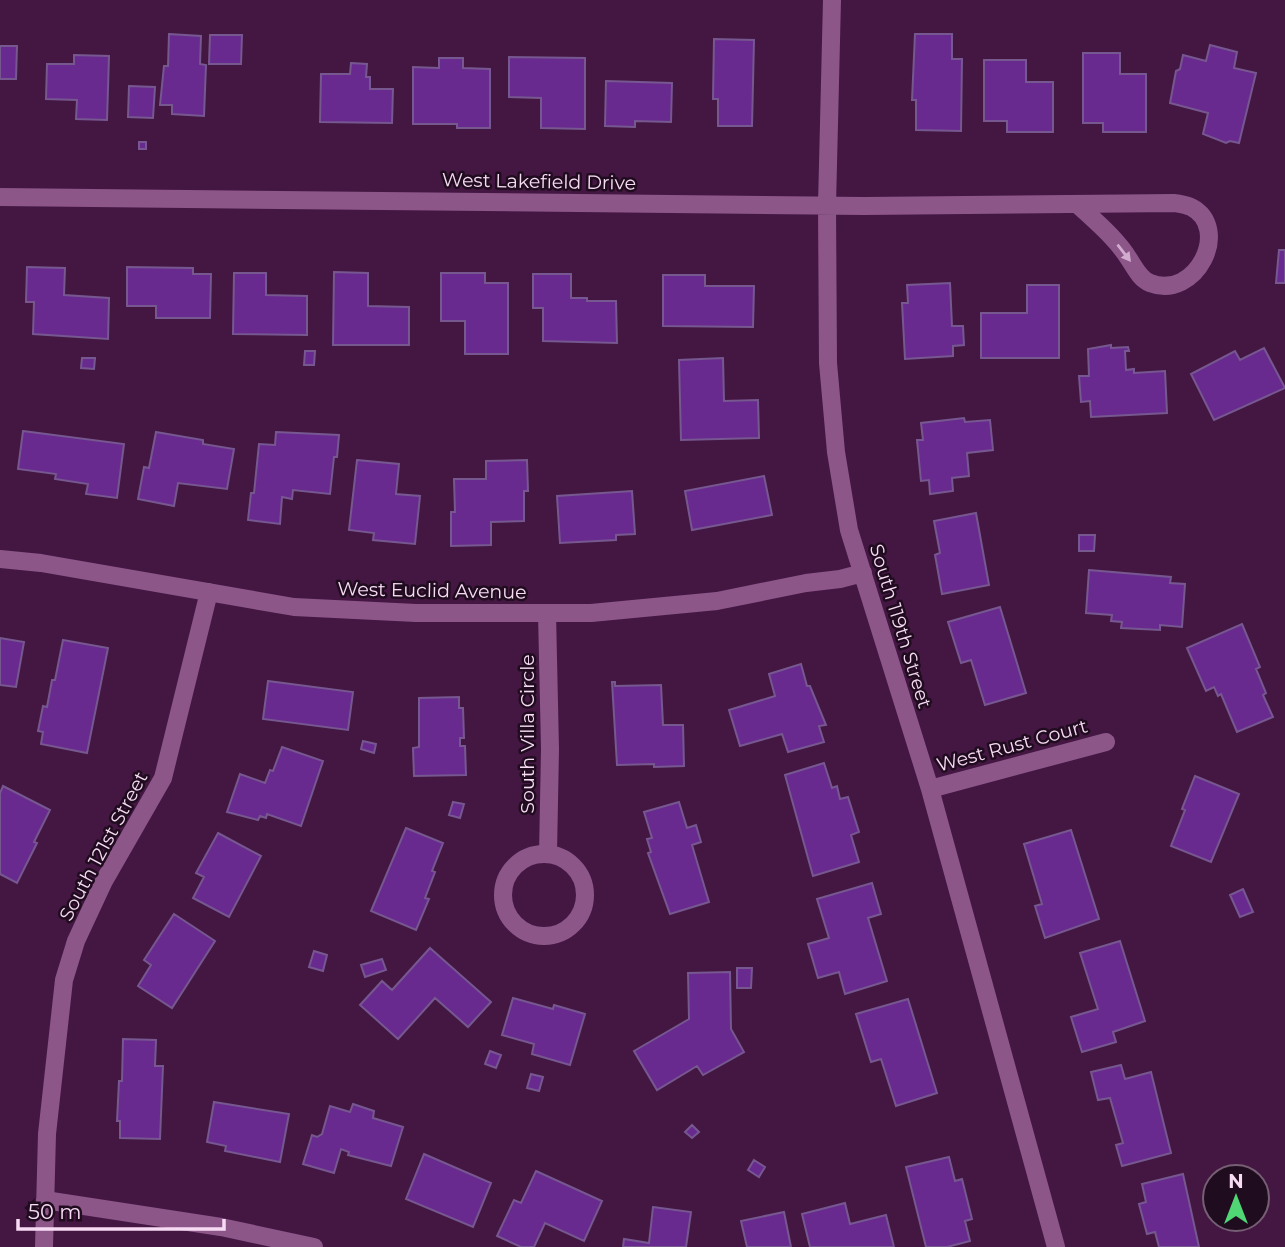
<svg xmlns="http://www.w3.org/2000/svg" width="1285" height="1247" viewBox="0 0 1285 1247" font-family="Montserrat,sans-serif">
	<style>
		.building { fill: #682a8f; stroke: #76578f; stroke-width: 2 }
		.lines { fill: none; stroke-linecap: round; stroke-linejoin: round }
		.street { stroke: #8c5689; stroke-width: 18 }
		.oneway { fill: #d2accf }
		.labels { text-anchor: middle; stroke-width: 5; stroke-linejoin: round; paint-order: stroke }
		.street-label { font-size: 19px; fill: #f7dbf4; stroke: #200c1f }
	</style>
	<rect width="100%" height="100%" fill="#441743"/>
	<path class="building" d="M169,34L201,36L200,64L206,65L204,116L172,114V105H160L164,66H168Z
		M915,34H952V59H962L961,131L916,130V100H912Z
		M210,35H242L241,64H209Z
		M714,39L754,40L752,126H718V99H713Z
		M1210,45L1237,52L1234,68L1256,73L1239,143L1230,141L1226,143L1203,134L1208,113L1170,103L1176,71L1180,69L1183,55L1206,61Z
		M0,46H17L16,79H0Z
		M1083,53H1120V74H1146V132H1103V123H1083Z
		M74,55L109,56L107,120L76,119L77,100L46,99L47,64H74Z
		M509,57L585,58V129L541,128V98L509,97Z
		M439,58H463V68L490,69V128H457V124H413V67L439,68Z
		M984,60H1026V82H1053V132H1007V121H984Z
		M351,63L367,64L366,77H370V89H393L392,123L320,122L321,74H350Z
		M606,81L672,83L671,122L635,121V127L605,126Z
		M129,86L155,87L153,118L128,117Z
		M139,142H146V149H139Z
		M1279,250H1285V283H1276Z
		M27,267L65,268L64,295L109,298L108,339L33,334L34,302H26Z
		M127,267L193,268V274H211L210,318H156V306H127Z
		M334,272L368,273V306L409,307V345H333Z
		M234,273H266V295L307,296V335L233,334Z
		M441,273H485V283H508V354H465V321H441Z
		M533,274H571V298H587V301H616L617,343L543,341V308H533Z
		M663,275H705V286H754L753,327L663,326Z
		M950,283L952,326H963L964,345L953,346V356L905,359L902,303H908L907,285Z
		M1027,285H1059V358H981V313H1027Z
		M1111,345V348L1128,347L1129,351H1125L1126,370L1134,369V373L1165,371L1167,413L1091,417L1090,401L1081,402L1079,376H1089L1088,349Z
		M1264,348L1285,388L1214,420L1191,374L1235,351L1240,360Z
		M305,351H315L314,365H304Z
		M82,358H95L94,369L81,368Z
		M723,358L724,401L758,400L759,438L681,440L679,360Z
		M964,418L965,422L990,420L993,450L967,453L969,476L952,478L953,491L930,494L929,480L921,481L917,440H923L921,423Z
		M23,431L124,444L117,498L86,494L88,484L55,479L56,474L18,469Z
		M156,432L203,440V444L234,449L227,489L178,483L174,506L138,499L144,467L149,468Z
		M276,432L339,435L337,457H334L330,494L293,490L292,499L282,497L280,524L248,520L251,493H254L259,444L275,445Z
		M357,460L399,464L396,494L420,496L415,544L373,540L374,533L349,530Z
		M527,460L528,491H524V521L491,522V545L451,546V512H455L454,479H486V461Z
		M764,476L772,515L692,530L685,491Z
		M632,491L635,534L616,535V540L560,543L557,496Z
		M976,513L989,585L942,594L935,555L940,553L934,521Z
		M1079,535H1095L1094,551H1079Z
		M1089,570L1171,577L1170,583L1185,584L1182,627L1160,625V630L1121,628L1122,622L1111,621L1112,615L1086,613Z
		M1000,607L1026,693L985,705L971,660L961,663L948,622Z
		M1242,624L1260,667L1256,669L1266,693L1263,695L1273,717L1237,732L1221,694L1218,696L1214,687L1206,691L1187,648Z
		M0,638L24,642L16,687L0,685Z
		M63,640L108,648L87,753L41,744L43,732L38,731L43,706L47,707L52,680H55Z
		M801,664L807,686H810L826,725L819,726L824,742L788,752L782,734L740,746L729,710L775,696L769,674Z
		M268,681L353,692L348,730L263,719Z
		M612,682H615V686L661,685L663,725H683L684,766L654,767V764L617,765Z
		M459,697V708H463L464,738H460V746H465L466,775L414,776L413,748L419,747V698Z
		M363,741L376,744L374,753L361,749Z
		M282,747L323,761L301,826L267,814L266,818L260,816L258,820L227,812L240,774L265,783L270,770L273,771Z
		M824,763L832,788L837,786L840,799L848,797L859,832L851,835L859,862L813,876L785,775Z
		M1195,776L1239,794L1211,862L1171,846L1185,810L1182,809Z
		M3,786L50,810L34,842L37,843L17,883L0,874V793Z
		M453,802L464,804L460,818L449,815Z
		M679,802L687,828L696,825L701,842L692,845L709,902L670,914L648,853L651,852L647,839L652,838L644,812Z
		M406,828L443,843L432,871L435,872L425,898L429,899L416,930L371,911Z
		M1071,830L1099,919L1045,938L1035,906L1042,904L1024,844Z
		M218,833L261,856L229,917L193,898L204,877L196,873Z
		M872,883L881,914L868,918L887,981L845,994L839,972L818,978L808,944L829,938L817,899Z
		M1243,889L1253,912L1240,917L1230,895Z
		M174,914L215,941L172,1008L138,986L151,965L144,960Z
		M1120,941L1145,1021L1113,1032L1116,1042L1082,1052L1071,1017L1098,1009L1080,953Z
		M430,948L491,1002L468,1027L435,998L398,1039L360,1005L382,981L392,990Z
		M314,951L327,955L323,971L309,967Z
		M382,959L386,970L365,977L361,965Z
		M737,968H752L751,988H737Z
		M730,972L731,1029L744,1052L703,1075L697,1066L657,1090L634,1051L689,1019L688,973Z
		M513,998L553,1009L554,1005L585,1014L570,1065L532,1054L534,1044L502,1035Z
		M908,999L937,1093L896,1106L881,1059L871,1062L856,1014Z
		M123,1039L156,1040L155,1066H163L160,1139L120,1138V1121H117L119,1081H122Z
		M490,1051L501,1055L496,1068L485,1064Z
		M1121,1065L1125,1079L1151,1072L1171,1153L1122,1166L1116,1145L1123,1143L1110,1098L1098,1100L1091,1072Z
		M531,1074L543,1077L539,1091L527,1088Z
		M214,1102L289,1114L280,1162L225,1151L226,1146L207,1142Z
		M353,1104L374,1111L373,1118L403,1127L391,1166L348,1155L349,1152L341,1149L334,1173L303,1164L312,1135L317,1137L322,1134L330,1106L350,1112Z
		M692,1125L699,1132L692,1138L685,1132Z
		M424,1154L491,1183L473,1227L406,1199Z
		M949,1157L955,1181L962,1179L972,1219L965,1221L970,1241L947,1247H926L906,1167Z
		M754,1160L765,1167L759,1177L748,1170Z
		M536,1171L602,1201L584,1241L545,1223L534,1247H521L497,1236L514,1200L521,1203Z
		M1183,1174L1199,1247H1159L1155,1232L1147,1234L1139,1204L1146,1202L1142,1184Z
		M845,1203L850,1224L886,1215L894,1247H810L802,1214Z
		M653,1207L691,1212L686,1247H623L624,1239L649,1243Z
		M784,1212L791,1247H747L741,1221Z"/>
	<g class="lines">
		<path class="street" d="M832,0L827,205L828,363L836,452L849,530L930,789L1056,1247
			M0,197L864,206L1175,203C1180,204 1186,205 1191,207C1232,228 1196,301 1150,283C1140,279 1135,268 1129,259C1116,238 1095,221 1077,204
			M0,559L41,563L294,607L416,613H591L717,601L806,583L840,579L863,573
			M547,613L550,749L548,854
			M930,789L1106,742
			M503 895a41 41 0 1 1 82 0a41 41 0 1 1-82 0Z
			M45,1200L221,1227L314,1247
			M44,1247L47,1134L64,980L76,941L104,881L163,778L209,592"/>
	</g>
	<defs><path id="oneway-solid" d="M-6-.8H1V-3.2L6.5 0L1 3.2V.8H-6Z" transform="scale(1.75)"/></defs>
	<use class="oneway" href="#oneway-solid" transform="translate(1124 253) rotate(52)"/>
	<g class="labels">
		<g class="street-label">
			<text transform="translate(539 181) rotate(1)" y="7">West Lakefield Drive</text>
			<text transform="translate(432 590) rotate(1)" y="7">West Euclid Avenue</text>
			<text transform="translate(901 626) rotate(73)" y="7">South 119th Street</text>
			<text transform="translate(527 734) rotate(-90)" y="7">South Villa Circle</text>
			<text transform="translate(1012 745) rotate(-15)" y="7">West Rust Court</text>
			<text transform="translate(103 846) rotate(-62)" y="7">South 121st Street</text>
		</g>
	</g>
	<g transform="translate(1236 1198)"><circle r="33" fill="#200c1f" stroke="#765f74" stroke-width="2"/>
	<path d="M0-5L12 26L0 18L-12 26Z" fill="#50d675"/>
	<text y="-10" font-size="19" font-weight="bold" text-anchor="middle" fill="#f7dbf4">N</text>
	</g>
	<path d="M18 1219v10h206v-10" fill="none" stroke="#f7dbf4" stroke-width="3.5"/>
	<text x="28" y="1219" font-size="21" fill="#f7dbf4" stroke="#200c1f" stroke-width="5" paint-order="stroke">50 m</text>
</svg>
